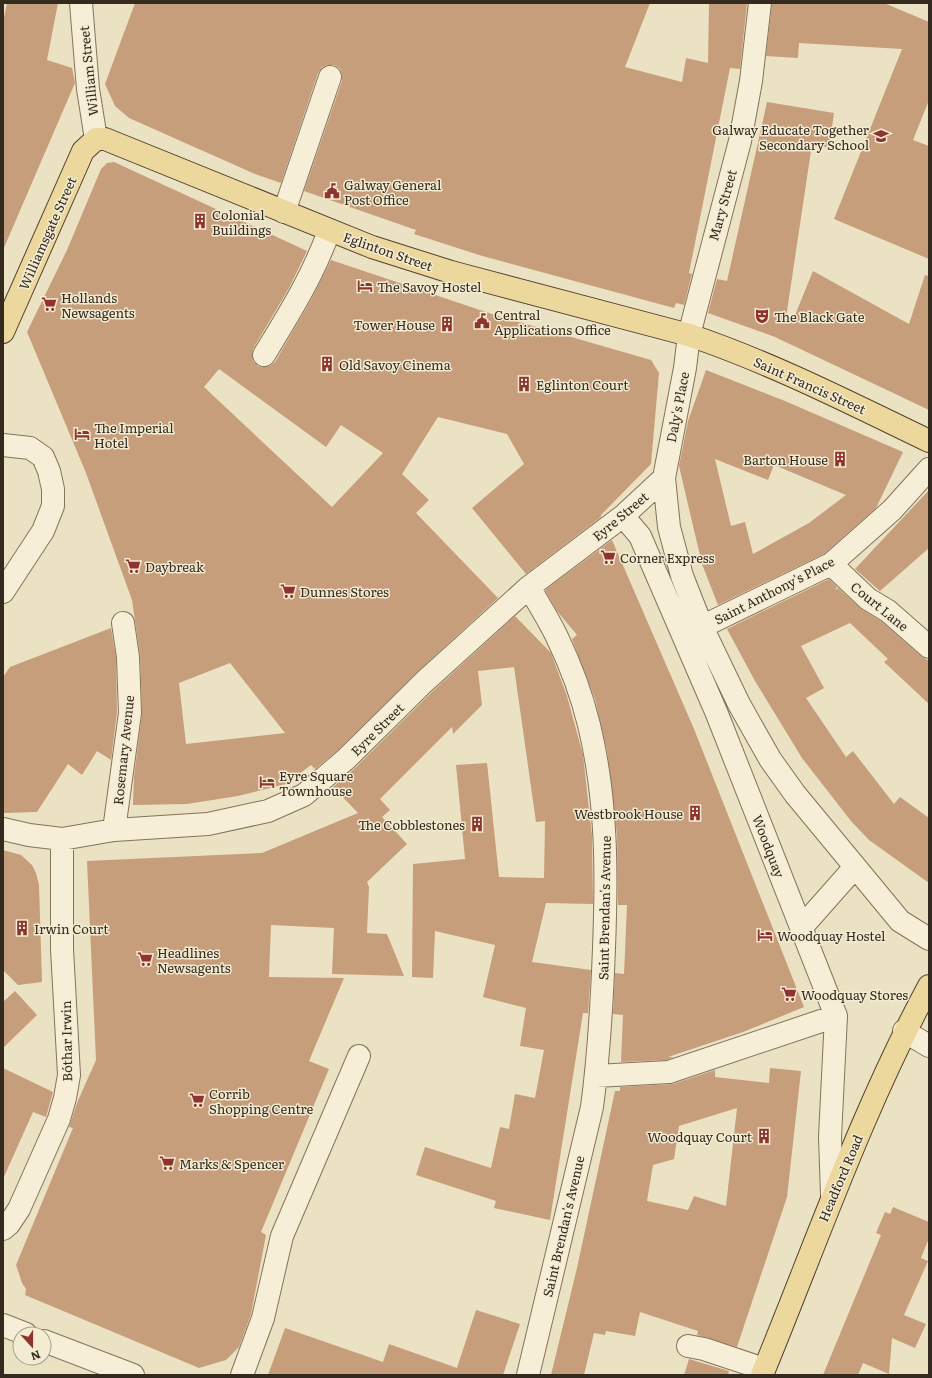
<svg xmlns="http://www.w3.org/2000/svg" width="932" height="1378" font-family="Literata,serif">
	<rect width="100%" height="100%" fill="#ebe1c3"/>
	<path fill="#c79e7b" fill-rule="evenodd" d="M7,3H58L47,60L72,68L75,83L3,250V22Z
		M135,3H650L625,67L682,82L686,58L708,63L709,3H747L740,69L730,68L689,273L692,274L684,305L676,303L674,308L479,255L414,234L416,230L304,191L342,81V75L340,69L334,65H327L322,67L318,73L281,183L255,174L129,118L115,106L105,84Z
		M772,3H884L929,22V100L913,140L929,146V259L834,219L902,49L799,43L798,58L766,56Z
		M767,102L834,113L829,148L812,144L786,318L793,320L813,271L909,324L925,275L929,276V410L775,337L708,313L717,279L727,281Z
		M114,162L307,251L289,288L253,349L252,354L253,361L258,366L263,367L270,366L275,362L311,300L331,260L495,315L651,360L659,373L651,464L601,515V517L526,574L472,508L524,464L507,434L438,417L402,474L429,500L416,513L498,598L416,673L338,750L315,769L311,765L286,784L238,796L187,804L133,805L134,777L142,713L140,655L132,600L86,473L27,332L67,250L101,169L107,163ZM219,369L326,447L341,425L383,453L332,507L204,387ZM230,663L285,733L186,744L179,683Z
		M706,370L785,401L903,452L876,508L824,554L718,605L702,564L679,466L688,421ZM715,459L768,480L774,465L846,495L809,523L753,554L745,522L731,526Z
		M929,490V548L880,591L855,569Z
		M612,540L694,729L804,1007L743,1032L668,1057H673L667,1060L621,1062L623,1015L613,1014L615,973L624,974L627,905H618L617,835L607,751L595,699L572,639L577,635L557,611L545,590Z
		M829,579L837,587L835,590L838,588L860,608L881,621L921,656L929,661V704L884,662L888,659L850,623L801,646L824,688L806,698L846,757L853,751L894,804L900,797L929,818V883L869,840L851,821L802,758L755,681L727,629Z
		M515,616L551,653L567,696L583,755L592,836L593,904L546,903L532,962L591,970L588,1013H583L550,1220L494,1208L496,1201L416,1175L425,1147L491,1168L500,1127L509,1129L515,1094L535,1098L544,1050L520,1046L526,1008L483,997L495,945L435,931L433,978L412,977L413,864L465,859L456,765L487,763L499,877L544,878L545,821L536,822L514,667L478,671L482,705L453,734L452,727L380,799L390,810L382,817L407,844L367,882L369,887L367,933L387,934L404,976L332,974L334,928L271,925L269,977L344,978L309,1061L329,1069L261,1232L266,1235L251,1314L239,1347L226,1360L199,1368L25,1295L26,1289L22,1283L16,1265L73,1128L69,1127L77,1103L96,1060L87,861L262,853L358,813L333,787L355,768L433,691Z
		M111,628L116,658L117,712L111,760L97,751L82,775L68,764L37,812L3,813V677L10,667Z
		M3,850L21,855L32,865L36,873L39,885L42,982L18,985L3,970Z
		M15,991L37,1015L3,1048V1002Z
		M3,1068L53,1092L46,1117L33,1112L3,1179Z
		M770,1068L801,1071L787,1197L737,1347L697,1335L698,1331L640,1312L635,1336L606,1331L605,1335L594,1333L584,1375H551L577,1268L615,1091H620V1087L673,1084L715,1070V1077L769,1083ZM737,1108L726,1206L694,1196L688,1210L647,1201L653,1165L674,1159L679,1126Z
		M893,1207L929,1222V1238L921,1258L928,1261L904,1315L926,1324L915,1348L892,1338L889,1374L863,1363L858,1375H823L881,1235L876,1233L885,1212L890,1214Z
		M476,1310L520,1324L503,1375H268L285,1328L383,1362L389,1344L457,1368Z
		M689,1359L729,1371L728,1375H684Z"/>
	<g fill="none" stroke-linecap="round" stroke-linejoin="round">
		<g stroke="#84735b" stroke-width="24">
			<path id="minor" d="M81,3L88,89L96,139
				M760,3L751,81L740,141L689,335L685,368L664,478L669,527L682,576L702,627L739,704L770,759L795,794L900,921L929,939
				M284,212L330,77
				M264,355C289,314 313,276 329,231
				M3,445L30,448L43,457L49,471L53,489V506L43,531L3,592
				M623,516L640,536L717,714L836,1016L830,1137L832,1195
				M831,564L868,599L888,611L929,647
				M689,633L831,564L892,510L929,469
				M3,829L29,835L62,839L114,830L208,824L268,811L304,795L346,759L424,682L529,587L623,516L664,478
				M114,830L130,713L128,657L123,623
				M801,928L855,867
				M904,1031L929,1046
				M596,1076L669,1072L836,1016
				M3,1229L9,1224L19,1209L59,1119L65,1098L69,1075L62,949V839
				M3,1325L26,1334
				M44,1341L133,1375
				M688,1346L704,1349L764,1369
				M242,1375L263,1318L282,1236L359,1056
				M528,1375L592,1107C599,1055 602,1001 604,948C607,872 607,799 589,725C582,696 570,664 557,637C549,620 538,603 529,587"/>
		</g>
		<g stroke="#52412f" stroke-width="24">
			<path id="major" d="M3,332L83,151L96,139H105L372,247L451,272L689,335C772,363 850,403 929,441
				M762,1375C816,1244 862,1110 929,986"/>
		</g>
		<use href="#minor" stroke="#f6eed6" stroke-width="22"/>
		<use href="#major" stroke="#ecd79d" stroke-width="22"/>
	</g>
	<defs>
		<g id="school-bare" transform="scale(1.2)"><path d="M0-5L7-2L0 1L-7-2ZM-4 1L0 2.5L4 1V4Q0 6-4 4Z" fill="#8f332f" stroke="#f3ebd2" stroke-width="2.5" paint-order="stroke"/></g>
		<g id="civic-bare" transform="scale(1.2)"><path d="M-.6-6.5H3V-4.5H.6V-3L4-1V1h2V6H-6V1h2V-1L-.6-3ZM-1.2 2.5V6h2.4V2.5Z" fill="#8f332f" stroke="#f3ebd2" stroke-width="2.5" paint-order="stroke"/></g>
		<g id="building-bare" transform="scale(1.2)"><path d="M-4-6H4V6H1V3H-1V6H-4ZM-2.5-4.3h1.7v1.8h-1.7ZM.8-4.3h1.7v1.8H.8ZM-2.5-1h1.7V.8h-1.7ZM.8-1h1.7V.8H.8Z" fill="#8f332f" stroke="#f3ebd2" stroke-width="2.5" paint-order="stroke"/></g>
		<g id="hotel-bare" transform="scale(1.2)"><path d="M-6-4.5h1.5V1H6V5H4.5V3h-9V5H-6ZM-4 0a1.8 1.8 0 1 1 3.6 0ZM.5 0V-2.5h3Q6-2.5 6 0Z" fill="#8f332f" stroke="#f3ebd2" stroke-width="2.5" paint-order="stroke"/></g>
		<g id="supermarket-bare" transform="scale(1.2)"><path d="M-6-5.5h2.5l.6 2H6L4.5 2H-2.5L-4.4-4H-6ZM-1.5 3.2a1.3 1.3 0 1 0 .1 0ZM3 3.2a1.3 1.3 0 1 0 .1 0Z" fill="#8f332f" stroke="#f3ebd2" stroke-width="2.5" paint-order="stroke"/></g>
		<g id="theatre-bare" transform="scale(1.2)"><path d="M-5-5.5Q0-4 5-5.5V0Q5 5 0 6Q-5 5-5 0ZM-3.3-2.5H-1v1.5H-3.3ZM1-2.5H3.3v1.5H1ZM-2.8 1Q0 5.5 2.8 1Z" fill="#8f332f" stroke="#f3ebd2" stroke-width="2.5" paint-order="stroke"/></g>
	</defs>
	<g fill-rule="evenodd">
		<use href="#school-bare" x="881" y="136"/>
		<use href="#civic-bare" x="332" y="191"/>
		<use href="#building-bare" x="200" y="221"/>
		<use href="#hotel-bare" x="365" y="286"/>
		<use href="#supermarket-bare" x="49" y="304"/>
		<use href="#theatre-bare" x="762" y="316"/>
		<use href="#civic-bare" x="482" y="321"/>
		<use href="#building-bare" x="447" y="324"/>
		<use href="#building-bare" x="327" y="364"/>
		<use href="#building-bare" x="524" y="384"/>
		<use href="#hotel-bare" x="82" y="434"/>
		<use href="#building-bare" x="840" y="459"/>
		<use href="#supermarket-bare" x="608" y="557"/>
		<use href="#supermarket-bare" x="133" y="566"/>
		<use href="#supermarket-bare" x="288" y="591"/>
		<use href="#hotel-bare" x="267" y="782"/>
		<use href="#building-bare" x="695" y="813"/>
		<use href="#building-bare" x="477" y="824"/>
		<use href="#building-bare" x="22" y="928"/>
		<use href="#hotel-bare" x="765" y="935"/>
		<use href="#supermarket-bare" x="145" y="959"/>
		<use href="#supermarket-bare" x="789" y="994"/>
		<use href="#supermarket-bare" x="197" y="1100"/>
		<use href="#building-bare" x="764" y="1136"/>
		<use href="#supermarket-bare" x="167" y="1163"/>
	</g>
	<g text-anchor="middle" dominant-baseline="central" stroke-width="3" stroke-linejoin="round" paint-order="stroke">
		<g font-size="13" fill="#352a1e" stroke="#f3ebd2">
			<text transform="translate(88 71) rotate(-96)">William Street</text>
			<text transform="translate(722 205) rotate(-75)">Mary Street</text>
			<text transform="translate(47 233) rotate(-66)">Williamsgate Street</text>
			<text transform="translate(388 251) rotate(19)">Eglinton Street</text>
			<text transform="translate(810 385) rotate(24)">Saint Francis Street</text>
			<text transform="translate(677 407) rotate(-79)">Daly's Place</text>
			<text transform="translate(620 516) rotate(-40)">Eyre Street</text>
			<text transform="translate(774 590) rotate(-27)">Saint Anthony's Place</text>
			<text transform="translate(880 606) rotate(39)">Court Lane</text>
			<text transform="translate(377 729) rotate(-45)">Eyre Street</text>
			<text transform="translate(123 750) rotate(-84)">Rosemary Avenue</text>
			<text transform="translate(769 846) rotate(69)">Woodquay</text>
			<text transform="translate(604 908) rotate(-89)">Saint Brendan's Avenue</text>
			<text transform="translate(66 1041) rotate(-91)">Bóthar Irwin</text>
			<text transform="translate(840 1178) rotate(-67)">Headford Road</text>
			<text transform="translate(563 1226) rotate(-77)">Saint Brendan's Avenue</text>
		</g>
		<g font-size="13" fill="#352a1e" stroke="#f3ebd2" text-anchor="start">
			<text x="869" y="129" text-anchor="end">Galway Educate Together<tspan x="869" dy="15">Secondary School</tspan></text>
			<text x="344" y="184">Galway General<tspan x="344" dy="15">Post Office</tspan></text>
			<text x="212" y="214">Colonial<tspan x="212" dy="15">Buildings</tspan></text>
			<text x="377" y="286">The Savoy Hostel</text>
			<text x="61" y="297">Hollands<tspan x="61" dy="15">Newsagents</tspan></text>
			<text x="494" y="314">Central<tspan x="494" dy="15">Applications Office</tspan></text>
			<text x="774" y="316">The Black Gate</text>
			<text x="435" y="324" text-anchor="end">Tower House</text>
			<text x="339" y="364">Old Savoy Cinema</text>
			<text x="536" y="384">Eglinton Court</text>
			<text x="94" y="427">The Imperial<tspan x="94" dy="15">Hotel</tspan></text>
			<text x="828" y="459" text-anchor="end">Barton House</text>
			<text x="620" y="557">Corner Express</text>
			<text x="145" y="566">Daybreak</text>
			<text x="300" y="591">Dunnes Stores</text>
			<text x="279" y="775">Eyre Square<tspan x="279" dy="15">Townhouse</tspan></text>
			<text x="683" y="813" text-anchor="end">Westbrook House</text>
			<text x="465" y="824" text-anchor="end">The Cobblestones</text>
			<text x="34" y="928">Irwin Court</text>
			<text x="777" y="935">Woodquay Hostel</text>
			<text x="157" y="952">Headlines<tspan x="157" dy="15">Newsagents</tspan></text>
			<text x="801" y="994">Woodquay Stores</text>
			<text x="209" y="1093">Corrib<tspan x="209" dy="15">Shopping Centre</tspan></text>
			<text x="752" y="1136" text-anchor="end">Woodquay Court</text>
			<text x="179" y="1163">Marks &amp; Spencer</text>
		</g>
	</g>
	<rect width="932" height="1378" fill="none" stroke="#352a1e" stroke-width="8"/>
	<g transform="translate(32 1346) rotate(159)"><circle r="19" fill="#f3ebd2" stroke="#a79e8a"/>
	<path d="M0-3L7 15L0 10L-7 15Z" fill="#8f332f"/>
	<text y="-6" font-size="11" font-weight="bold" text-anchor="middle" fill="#352a1e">N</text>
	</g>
</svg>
